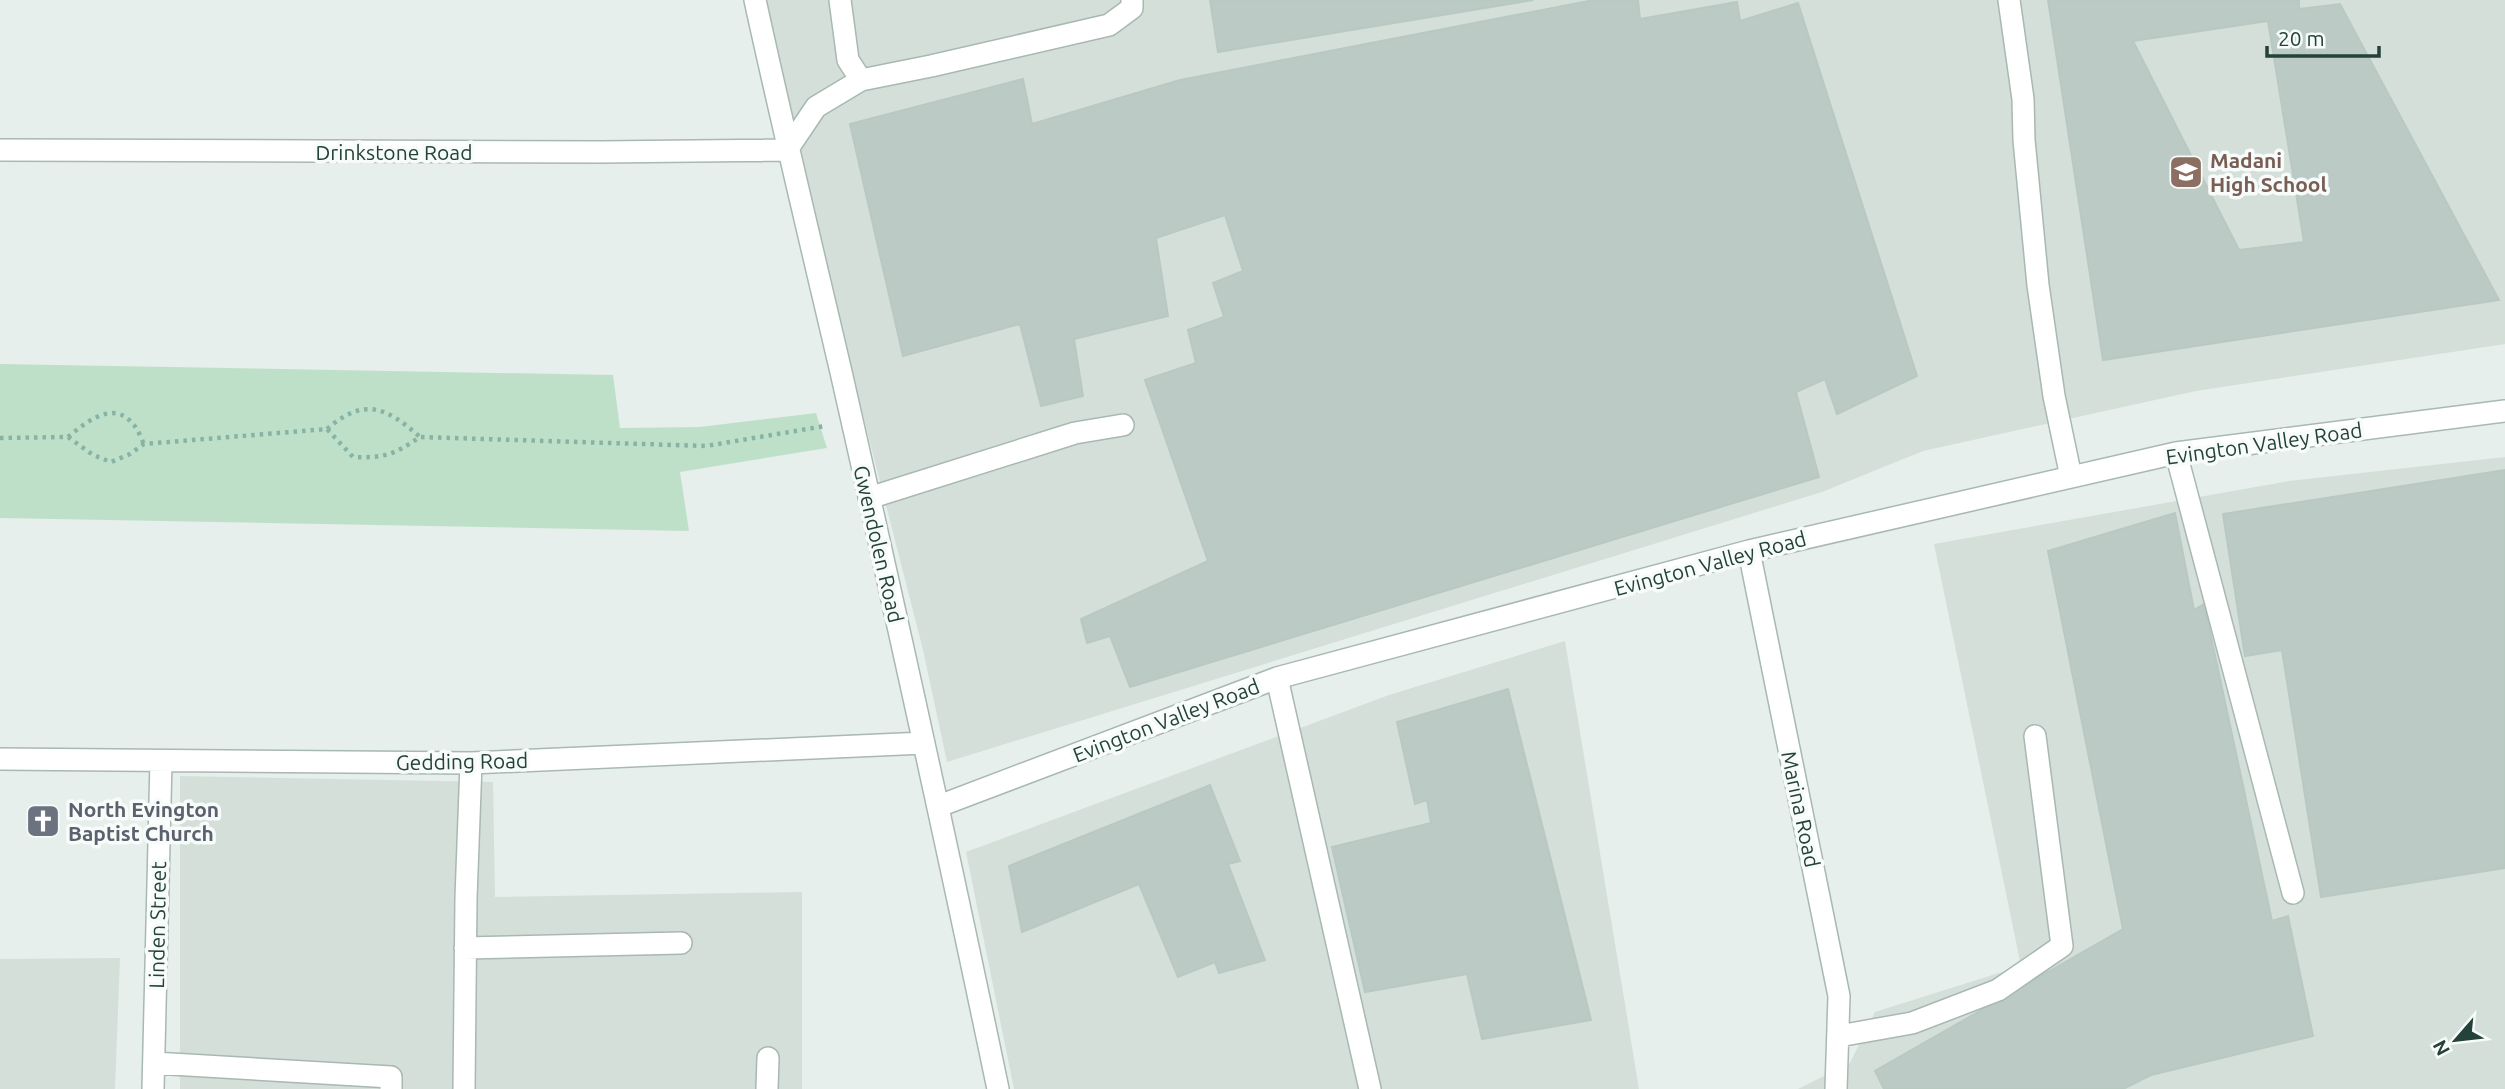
<svg xmlns="http://www.w3.org/2000/svg" width="2505" height="1089" font-family="Ubuntu,sans-serif">
	<rect width="100%" height="100%" fill="#e6efeb"/>
	<path fill="#d4dfda" d="M757,0H2505V344L2196,391L1923,451L1822,492L947,762L923,650Z
		M2505,457V1089H1798L1850,1063L1875,1012L2021,966L1934,544L2289,481Z
		M1565,641L1639,1089H1014L966,852L1389,695Z
		M180,776L493,782L495,897L802,892V1089H180Z
		M120,958L115,1089H0V959Z"/>
	<path fill="#bfe0c8" d="M0,364L613,375L620,428L700,427L816,413L827,448L680,472L689,531L0,518Z"/>
	<path fill="#bbcac4" stroke="#b8c9c2" stroke-width="2" fill-rule="evenodd" d="M1210,0H1533L1218,52Z
		M1594,0H1638L1640,19L1737,2L1740,21L1798,3L1917,376L1837,414L1825,379L1796,392L1819,477L1130,687L1110,636L1087,643L1081,619L1208,561L1145,380L1196,363L1188,330L1224,317L1213,283L1243,271L1225,215L1156,238L1168,316L1074,339L1083,396L1041,406L1020,324L903,356L850,124L1023,79L1032,124L1180,80Z
		M2048,0H2299V9L2340,4L2499,300L2103,360ZM2268,21L2304,242L2239,250L2133,41Z
		M2505,470V868L2321,897L2282,650L2245,656L2223,514Z
		M2175,513L2194,610L2204,604L2272,921L2288,916L2313,1036L2151,1075L2123,1089H1884L1875,1071L2123,929L2048,551Z
		M1508,689L1591,1020L1482,1039L1467,974L1365,992L1332,847L1431,823L1427,800L1415,804L1397,722Z
		M1210,785L1240,861L1228,864L1265,960L1219,973L1215,962L1178,977L1139,884L1022,932L1009,866Z"/>
	<g fill="none" stroke-linecap="round" stroke-linejoin="round">
		<g stroke="#a8b8b2" stroke-width="24">
			<path id="minor" d="M755,0C782,124 812,248 841,372C895,610 948,849 998,1089
				M840,0L848,60L861,80
				M2009,0L2023,99L2024,140L2038,285L2054,396L2071,477
				M0,150L601,152L787,150L816,107L861,80L931,66L1109,25L1132,8V0
				M2176,453L2293,893
				M869,498L1075,433L1123,425
				M1749,551L1839,996L1836,1089
				M1277,678L1370,1089
				M0,759L471,763L924,743
				M939,806L1277,678L1749,551L2176,453L2505,411
				M465,948L681,943
				M1839,1036L1912,1023L1998,990L2062,946L2035,736
				M154,1063L391,1077V1089
				M153,1089L161,761
				M464,1089L466,898L471,763
				M767,1089L768,1058"/>
		</g>
		<path stroke="#86b3a5" stroke-width="4.5" stroke-dasharray="3.5 5" stroke-linecap="butt" d="M327,429C365,396 387,408 420,437
			M68,437C85,423 113,399 133,424C138,429 141,438 144,444
			M0,438L68,437L93,455L111,462L130,454L144,444L327,429L353,457C385,458 393,455 420,437L706,446L825,426"/>
		<use href="#minor" stroke="#fff" stroke-width="21"/>
	</g>
	<defs>
		<g id="school-square" transform="scale(1.75)"><rect x="-9" y="-9" width="18" height="18" rx="4" fill="#8d6e63" stroke="#f7fbf9"/><path d="M0-5L7-2L0 1L-7-2ZM-4 1L0 2.5L4 1V4Q0 6-4 4Z" fill="#fff"/></g>
		<g id="church-square" transform="scale(1.75)"><rect x="-9" y="-9" width="18" height="18" rx="4" fill="#6b7280" stroke="#f7fbf9"/><path d="M-1.2-6h2.4v3.5h3.3v2.4h-3.3V6h-2.4V-.1h-3.3v-2.4h3.3Z" fill="#fff"/></g>
	</defs>
	<g fill-rule="evenodd">
		<use href="#school-square" x="2186" y="172"/>
		<use href="#church-square" x="43" y="821"/>
	</g>
	<g text-anchor="middle" dominant-baseline="central" stroke-width="7" stroke-linejoin="round" paint-order="stroke">
		<g font-size="21" fill="#24423a" stroke="#f7fbf9">
			<text x="394" y="152">Drinkstone Road</text>
			<text transform="translate(2264 443) rotate(-8)">Evington Valley Road</text>
			<text transform="translate(879 544) rotate(77)">Gwendolen Road</text>
			<text transform="translate(1710 563) rotate(-15)">Evington Valley Road</text>
			<text transform="translate(1166 720) rotate(-21)">Evington Valley Road</text>
			<text transform="translate(462 761) rotate(-1)">Gedding Road</text>
			<text transform="translate(1801 809) rotate(78)">Marina Road</text>
			<text transform="translate(157 925) rotate(-89)">Linden Street</text>
		</g>
		<g font-size="21" font-weight="bold" fill="#785e54" stroke="#f7fbf9" text-anchor="start">
			<text x="2210" y="160">Madani<tspan x="2210" dy="24">High School</tspan></text>
		</g>
		<g font-size="21" font-weight="bold" fill="#5b616d" stroke="#f7fbf9" text-anchor="start">
			<text x="68" y="809">North Evington<tspan x="68" dy="24">Baptist Church</tspan></text>
		</g>
	</g>
	<g transform="translate(2456 1040) rotate(242)" stroke="#f7fbf9" stroke-width="5" paint-order="stroke">
	<path d="M0-5L12 26L0 18L-12 26Z" fill="#24423a"/>
	<text y="-10" font-size="19" font-weight="bold" text-anchor="middle" fill="#24423a">N</text>
	</g>
	<path d="M2267 46v10h112v-10" fill="none" stroke="#24423a" stroke-width="3.5"/>
	<text x="2278" y="46" font-size="21" fill="#24423a" stroke="#f7fbf9" stroke-width="5" paint-order="stroke">20 m</text>
</svg>
